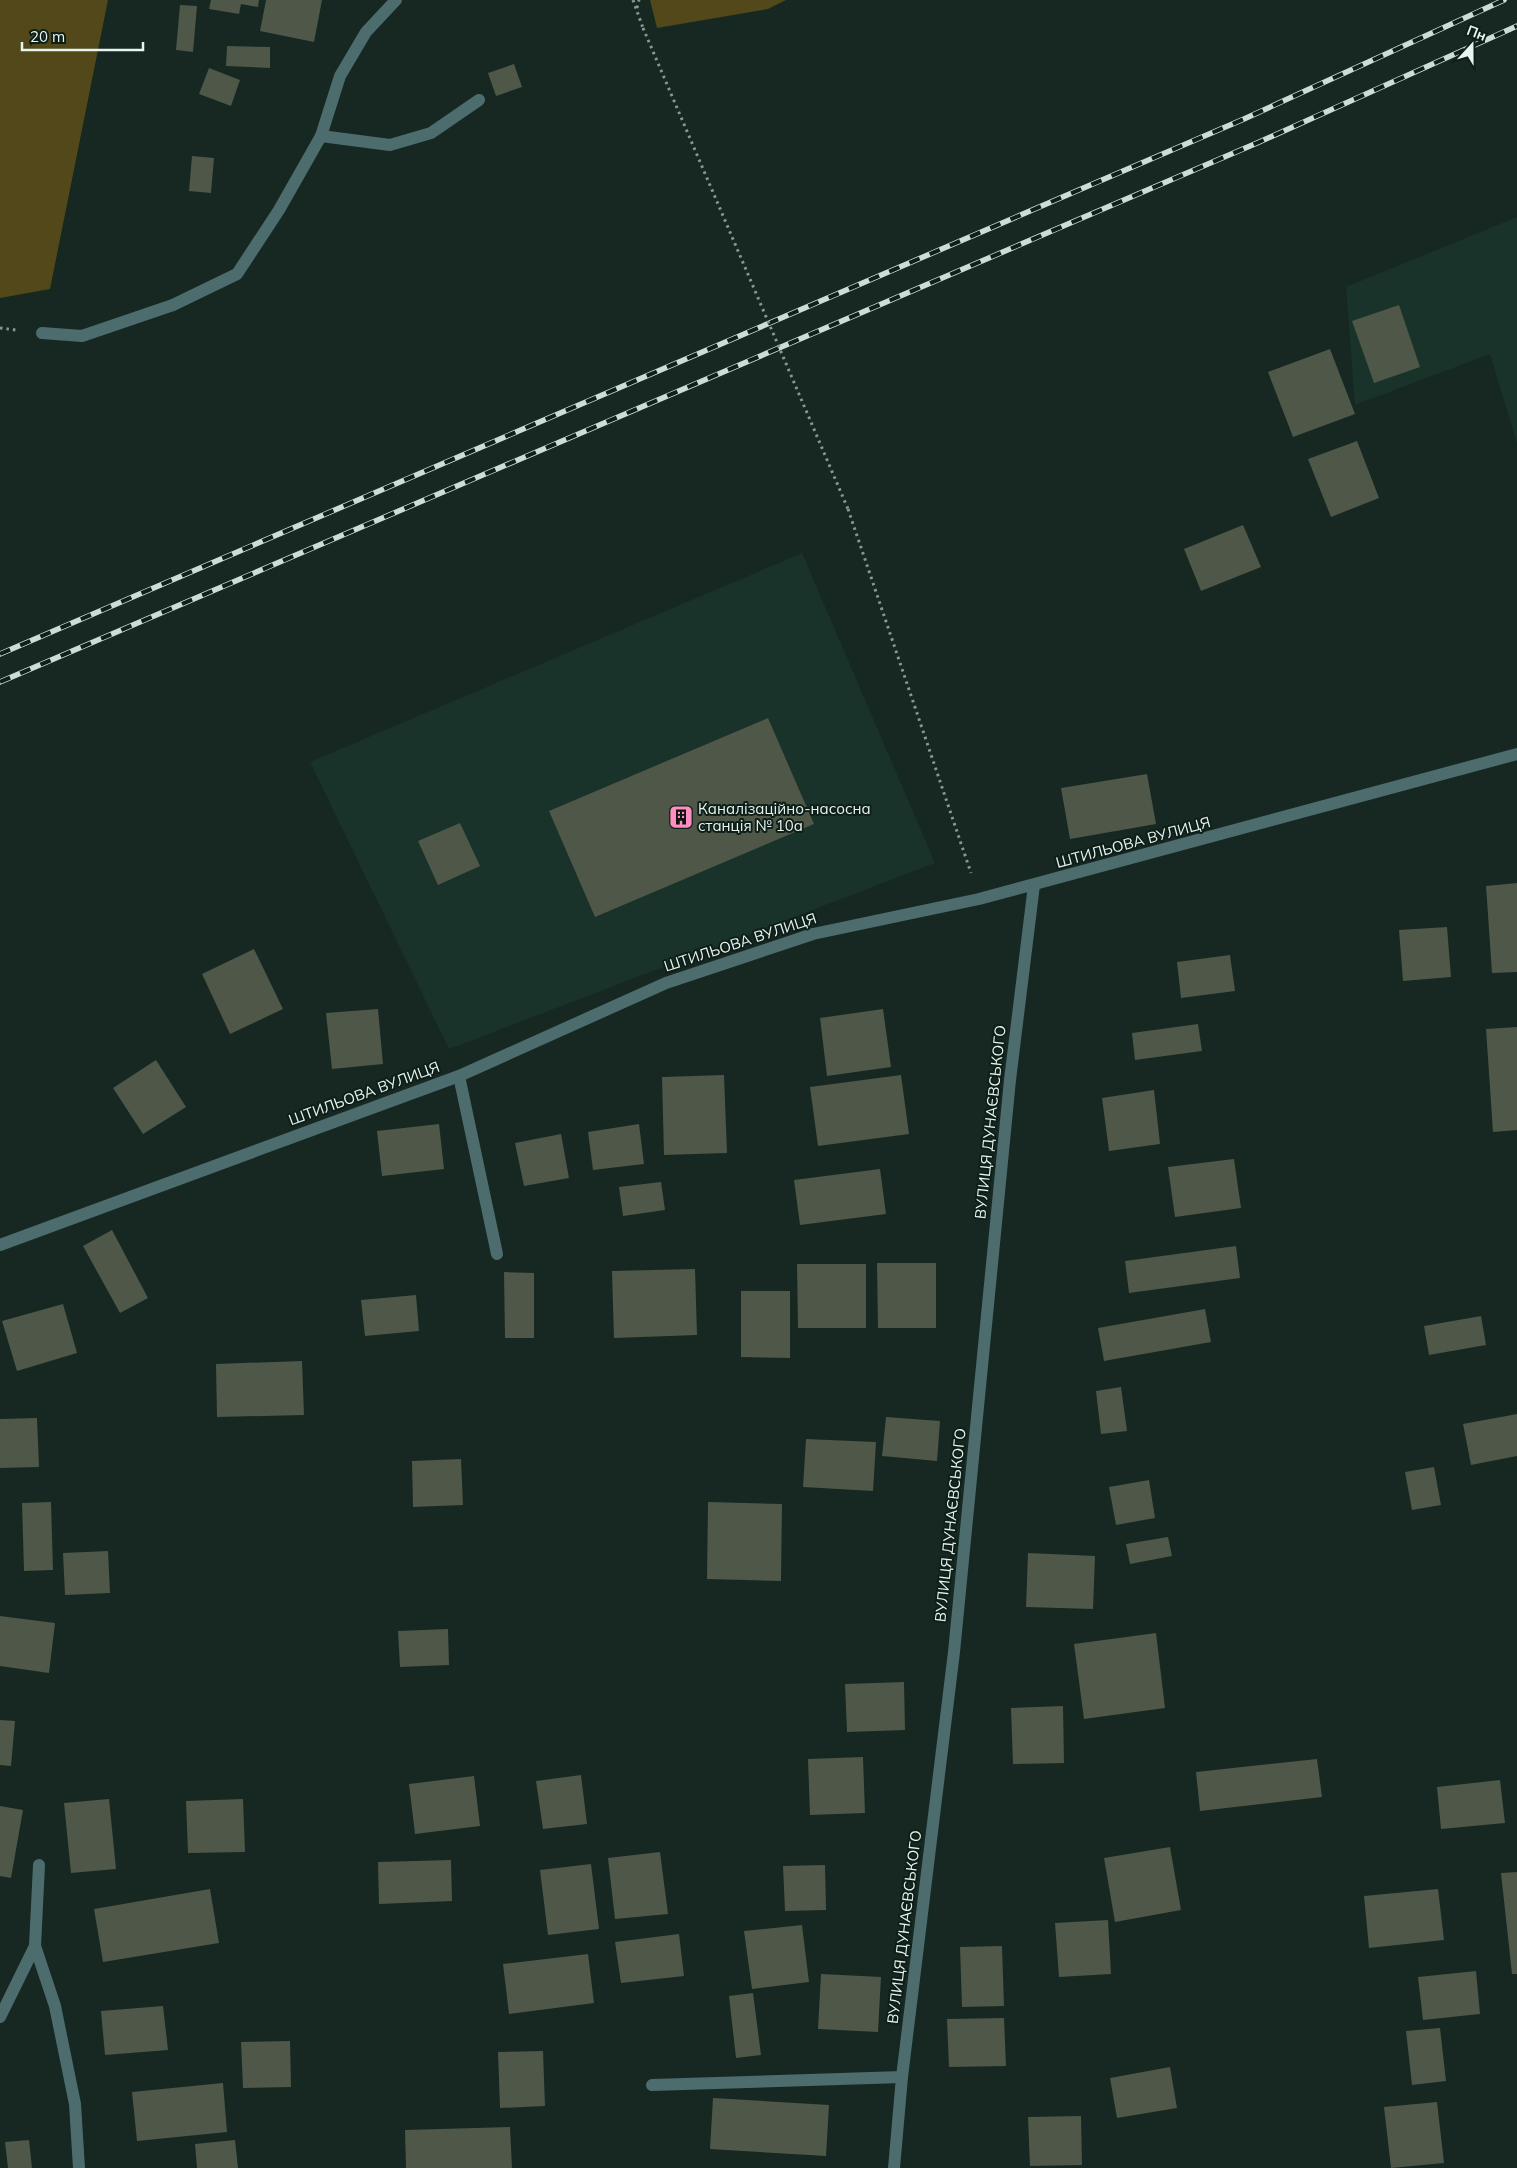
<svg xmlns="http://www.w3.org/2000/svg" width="1517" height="2168" font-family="Mulish,sans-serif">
	<rect width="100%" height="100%" fill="#162821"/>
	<path fill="#19332a" d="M1517,217V443L1490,354L1355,405L1346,287Z
		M802,553L935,863L449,1049L310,762Z"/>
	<path fill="#524819" d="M0,0H108L50,289L0,298Z
		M650,0H786L768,9L657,28Z"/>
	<path fill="#4e5748" d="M211,0H259L258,7L241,4L239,14L209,9Z
		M266,0H322L314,42L260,31Z
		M180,5L197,6L193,52L176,50Z
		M227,46L270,47V68L226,66Z
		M514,64L522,87L496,96L488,73Z
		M209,68L240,80L231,106L199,94Z
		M192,156L214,158L211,193L189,191Z
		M1399,305L1420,367L1374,383L1352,321Z
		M1330,349L1355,414L1293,437L1268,372Z
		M1357,441L1379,498L1331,517L1308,459Z
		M1243,525L1261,567L1201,591L1184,549Z
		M768,718L814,824L595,917L549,811Z
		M1147,774L1156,824L1070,839L1061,788Z
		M460,823L480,866L438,885L418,841Z
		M1517,883V972L1492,973L1486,886Z
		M1447,927L1451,977L1403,981L1399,930Z
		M254,949L283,1009L230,1034L202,974Z
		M1230,955L1235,991L1181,998L1177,962Z
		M378,1009L383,1064L332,1069L326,1013Z
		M883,1009L891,1067L827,1076L820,1018Z
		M1198,1024L1202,1051L1135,1060L1132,1033Z
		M1517,1027V1130L1493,1132L1486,1029Z
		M156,1060L186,1107L143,1134L113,1088Z
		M724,1075L727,1153L664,1155L662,1077Z
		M901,1075L909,1134L818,1146L810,1087Z
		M1154,1090L1160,1144L1109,1151L1102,1098Z
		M439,1124L444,1169L382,1176L377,1131Z
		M639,1124L644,1164L593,1170L588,1132Z
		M561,1134L569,1178L524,1186L515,1143Z
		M1234,1159L1241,1208L1175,1217L1168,1167Z
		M880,1169L886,1214L800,1225L794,1180Z
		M661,1182L665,1210L623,1216L619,1187Z
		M112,1230L148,1298L120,1313L83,1246Z
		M1236,1246L1240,1278L1129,1293L1125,1261Z
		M877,1263H936V1328H878Z
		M797,1264H866V1328H798Z
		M695,1269L697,1335L614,1338L612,1271Z
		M504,1272L534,1273V1338H505Z
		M741,1291H790V1358L741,1357Z
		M416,1295L419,1331L365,1336L361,1300Z
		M63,1304L77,1353L17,1371L2,1321Z
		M1205,1309L1211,1342L1104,1361L1098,1328Z
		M1481,1316L1486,1345L1429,1355L1424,1326Z
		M302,1361L304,1415L217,1417L216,1364Z
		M1121,1387L1127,1431L1101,1434L1096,1391Z
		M1517,1414V1456L1471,1465L1463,1424Z
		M886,1417L940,1421L937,1461L882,1456Z
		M37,1418L39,1467L0,1468V1419Z
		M806,1439L876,1442L873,1491L803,1487Z
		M461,1459L463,1505L413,1507L412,1461Z
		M1434,1467L1441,1505L1412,1510L1405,1472Z
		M1149,1480L1155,1518L1116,1525L1109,1487Z
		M51,1502L53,1570L24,1571L22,1503Z
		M708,1502L782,1504L781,1581L707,1579Z
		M1168,1537L1172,1556L1130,1564L1126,1544Z
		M108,1551L110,1593L65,1595L63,1553Z
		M1028,1553L1095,1556L1093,1609L1026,1607Z
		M0,1616L55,1623L49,1673L0,1666Z
		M448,1629L449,1665L400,1667L398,1631Z
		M1156,1633L1165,1708L1084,1719L1074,1644Z
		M904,1682L905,1730L847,1732L845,1684Z
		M1063,1706L1064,1763L1013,1764L1011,1708Z
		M0,1720L15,1721L11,1766L0,1765Z
		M863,1757L865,1813L810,1815L808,1759Z
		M1317,1759L1322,1797L1200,1811L1196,1772Z
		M581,1775L587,1824L543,1829L536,1781Z
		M474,1776L480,1826L415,1834L409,1784Z
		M1500,1780L1505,1823L1441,1829L1437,1787Z
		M109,1799L116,1869L71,1873L64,1803Z
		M243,1799L245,1852L188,1853L186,1801Z
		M0,1806L23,1810L11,1878L0,1876Z
		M1170,1847L1181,1910L1115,1922L1104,1858Z
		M660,1852L668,1914L615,1919L608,1858Z
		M451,1860L452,1901L379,1904L378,1862Z
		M591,1864L599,1929L548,1935L540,1870Z
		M825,1865L826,1910L785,1911L783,1866Z
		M1517,1872V1974H1512L1501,1873Z
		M210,1889L219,1943L103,1962L94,1909Z
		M1438,1889L1444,1940L1369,1948L1364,1896Z
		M1108,1920L1111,1974L1059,1977L1055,1923Z
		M802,1925L809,1982L752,1989L744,1931Z
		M679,1934L684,1976L621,1983L615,1942Z
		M1002,1946L1004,2006L962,2007L960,1947Z
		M588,1954L594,2003L509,2014L503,1964Z
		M1476,1971L1480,2014L1423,2020L1418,1977Z
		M821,1974L881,1977L878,2032L818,2029Z
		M753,1993L761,2055L736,2058L729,1996Z
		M163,2006L168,2050L105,2055L101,2011Z
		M1004,2018L1006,2066L949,2067L947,2019Z
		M1440,2028L1446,2081L1412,2085L1406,2031Z
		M290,2041L291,2087L243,2088L241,2042Z
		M543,2051L545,2106L500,2108L498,2052Z
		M1170,2067L1177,2108L1117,2118L1110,2078Z
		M223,2083L227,2132L137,2141L132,2092Z
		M713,2098L829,2105L826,2156L710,2149Z
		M1437,2102L1444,2163L1391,2168L1384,2107Z
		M1081,2116L1082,2165L1030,2166L1028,2117Z
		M510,2127L512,2168H406L405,2130Z
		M29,2140L32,2168H8L5,2142Z
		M235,2140L238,2168H197L195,2144Z"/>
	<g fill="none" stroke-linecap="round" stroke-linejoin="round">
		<path stroke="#889791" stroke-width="3" stroke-dasharray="2.5 4" stroke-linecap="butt" d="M633,0L643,28
			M637,8L639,0
			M0,328L16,330
			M848,509L971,873"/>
		<path stroke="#4d6c6e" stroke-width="12" d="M321,136L390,145L431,133L479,100
			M459,1076L497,1254
			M39,1865L35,1946L55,2006L75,2104L79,2168
			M0,2017L35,1946
			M652,2085L902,2077"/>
		<path stroke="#4d6c6e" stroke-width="12" d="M42,333L82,336L173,305L237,274L279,210L321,136L340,76L366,32L396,0
			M0,1245L459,1076L666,983L813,934L979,899L1517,754
			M894,2168L902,2077L954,1652L1010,1080L1034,885"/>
		<g stroke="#cedbd6" stroke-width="5.5">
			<path id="rail" d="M0,654L1244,119L1504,0
				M0,682L1257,143L1517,26"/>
		</g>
		<use href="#rail" stroke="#0d1f18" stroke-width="4" stroke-dasharray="11" stroke-linecap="butt"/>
		<path stroke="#889791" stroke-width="3" stroke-dasharray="2.5 4" stroke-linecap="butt" d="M643,28L848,509"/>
	</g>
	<defs>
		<g id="building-square" transform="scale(1.25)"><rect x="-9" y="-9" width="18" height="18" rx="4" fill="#fd8ebf" stroke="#0d1f18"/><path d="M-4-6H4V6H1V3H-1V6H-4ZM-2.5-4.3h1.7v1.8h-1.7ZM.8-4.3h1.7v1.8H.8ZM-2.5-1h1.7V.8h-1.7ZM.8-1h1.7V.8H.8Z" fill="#111"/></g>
	</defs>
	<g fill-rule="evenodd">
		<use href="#building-square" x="681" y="817"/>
	</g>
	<g text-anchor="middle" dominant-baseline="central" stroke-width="4" stroke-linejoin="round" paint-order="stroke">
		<g font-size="15" fill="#e8f4ef" stroke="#0d1f18" text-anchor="start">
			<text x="698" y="808">Каналізаційно-насосна<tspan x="698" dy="17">станція № 10а</tspan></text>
		</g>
		<g font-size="15" fill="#e8f4ef" stroke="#0d1f18">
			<text transform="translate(1133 842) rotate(-15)">ШТИЛЬОВА ВУЛИЦЯ</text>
			<text transform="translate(740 942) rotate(-18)">ШТИЛЬОВА ВУЛИЦЯ</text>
			<text transform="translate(364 1093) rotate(-20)">ШТИЛЬОВА ВУЛИЦЯ</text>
			<text transform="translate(990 1122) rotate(-84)">ВУЛИЦЯ ДУНАЄВСЬКОГО</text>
			<text transform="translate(950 1525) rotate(-84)">ВУЛИЦЯ ДУНАЄВСЬКОГО</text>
			<text transform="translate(904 1927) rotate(-83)">ВУЛИЦЯ ДУНАЄВСЬКОГО</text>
		</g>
	</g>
	<g transform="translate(1472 45) rotate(21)" stroke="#0d1f18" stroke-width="4" paint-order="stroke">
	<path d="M0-4L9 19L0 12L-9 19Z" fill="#e8f4ef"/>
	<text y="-8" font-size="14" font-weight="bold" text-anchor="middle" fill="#e8f4ef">Пн</text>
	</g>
	<path d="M22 42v8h121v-8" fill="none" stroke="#e8f4ef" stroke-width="2.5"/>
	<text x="30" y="42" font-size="15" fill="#e8f4ef" stroke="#0d1f18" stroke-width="4" paint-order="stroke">20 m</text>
</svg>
